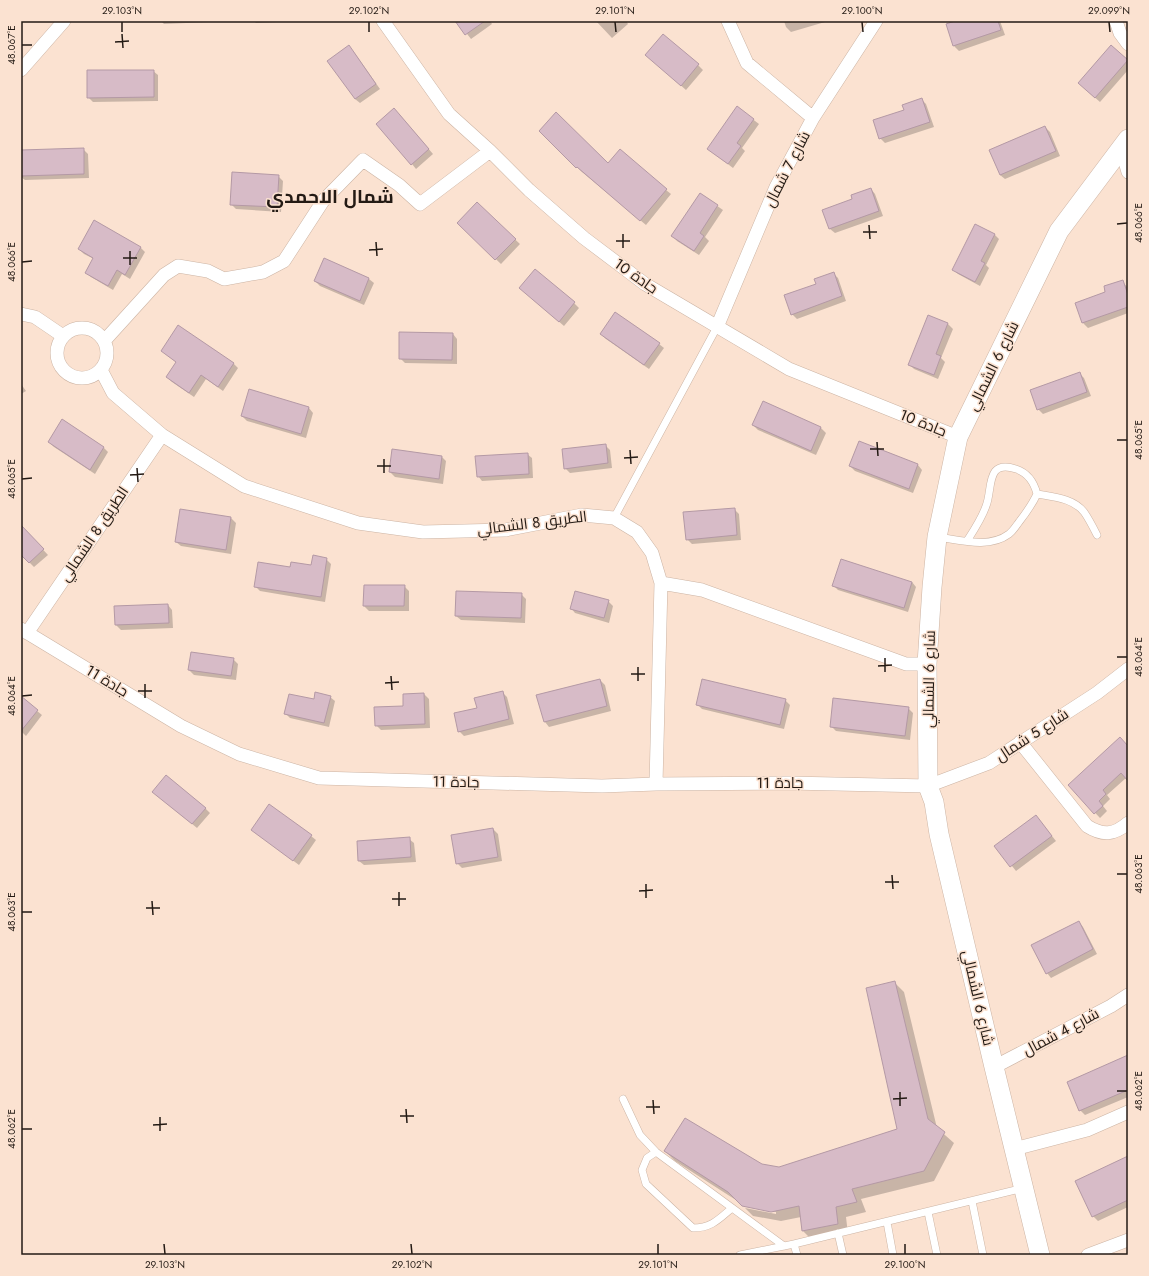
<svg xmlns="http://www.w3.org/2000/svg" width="1149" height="1276" font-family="Jost,Cairo,sans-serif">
	<rect width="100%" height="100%" fill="#fbe2d1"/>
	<path fill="#0003" d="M161,21H231L164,24Z
		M254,21H299L256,23Z
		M457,21H490L492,24L471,39Z
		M596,21H626L628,24L612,38Z
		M784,21H825V22L791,32L786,27Z
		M958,21H1000L1005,35L959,51L954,46L947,25Z
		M1111,46L1128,61V70L1100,102L1084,88Z
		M353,51L380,89L360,103L355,99Z
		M651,59L698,65L703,70L686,90Z
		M153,71L158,75V101L93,102L88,97Z
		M922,100L926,104L934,127L885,143L880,138L905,110Z
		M738,108L759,124L742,148L745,151L733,168L708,149Z
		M399,114L433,154L416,169L412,164Z
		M1045,127L1050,132L1060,156L1005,179L1000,175Z
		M540,131L608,164L666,190L671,194L646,225L582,172Z
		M83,149L88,154L89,178L25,180L21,177V151Z
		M278,176L283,181L281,212L236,209L231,204Z
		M871,189L875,194L883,216L835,233L830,229L854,200Z
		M700,194L723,210L705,237L709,241L699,255L677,241L673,236Z
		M477,204L520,244L501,264L458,223Z
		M994,234L999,239L986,265L989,268L980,286L958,274L953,269Z
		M140,247L145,252L130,279L122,274L113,290L91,277L86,272L94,259L84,254L79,249Z
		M324,259L369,279L374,283L364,305L320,286L315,281Z
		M833,273L838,278L846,301L797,319L792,314L817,284Z
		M1122,281L1128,288V313L1088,328L1083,323L1076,304L1107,292Z
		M520,288L574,303L579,308L564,326Z
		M929,316L948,324L953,329L941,358L945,362L938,379L914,369L910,365Z
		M453,334L457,339V364L405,363L400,358Z
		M601,334L659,344L664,348L649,369L606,339Z
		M162,351L233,363L238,368L223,391L206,379L194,397L172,382L167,377L177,363Z
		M1079,373L1084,378L1091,396L1043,414L1038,409Z
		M21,384L26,391L21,394Z
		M763,403L821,428L826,433L816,455L758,430L753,425Z
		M309,408L313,413L306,438L247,421L242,416Z
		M63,421L104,448L108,452L95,474L54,447L49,442Z
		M605,445L610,450L612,468L570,473L565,468Z
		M527,454L532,458L533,478L482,481L478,476Z
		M441,456L446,461L443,484L395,477L390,472Z
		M918,465L922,470L913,493L855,471L850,466Z
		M734,509L739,514L741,540L692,544L687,539Z
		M231,518L236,523L231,554L181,546L176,542Z
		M21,526L48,555L34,567L21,554Z
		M326,559L331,564L325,602L260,591L255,586L291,568L312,566Z
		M912,582L916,587L908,612L838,590L833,585Z
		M404,586L409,591V611H369L364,606Z
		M521,594L526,599L525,623L461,620L456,616Z
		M608,601L613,606L609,623L575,613L571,608Z
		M168,605L172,610L173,628L121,630L116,625Z
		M233,659L238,664L236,680L194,675L189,670Z
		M600,680L605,685L611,711L549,727L545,722L538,696Z
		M502,692L507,697L514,724L464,736L459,731L478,709Z
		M424,694L429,699L430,728L381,730L376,725Z
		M330,697L335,701L329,727L290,718L285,713L315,700Z
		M21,698L42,715L26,736L21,731Z
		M785,700L790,705L784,729L702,709L697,704Z
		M908,708L913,713L910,740L836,731L831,726Z
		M1128,747V780L1126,778L1107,795L1110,799L1103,806L1107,811L1100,818L1069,785Z
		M158,796L205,808L210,813L197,828Z
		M1040,821L1056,841L1016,871L996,846Z
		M493,829L498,834L502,861L462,868L457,863Z
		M252,830L311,836L316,840L299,865Z
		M409,839L414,843L416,862L364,865L359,861Z
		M1079,922L1083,927L1097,954L1051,978L1047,973Z
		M894,982L904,992L937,1128L954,1143L934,1181L861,1199L866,1212L846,1217L848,1234L813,1241L803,1231L801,1217L781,1221L753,1216L745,1208L776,1214V1212L743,1205L739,1202L675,1161L665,1151L779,1168L898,1130Z
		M1128,1057V1097L1085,1115L1080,1110Z
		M1128,1157V1207L1098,1221L1093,1216Z"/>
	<path fill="#d7bbc7" stroke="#b499a5" d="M455,21H485L465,35Z
		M955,21H998L1001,30L953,46L946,24Z
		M663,34L699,64L681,86L645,55Z
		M349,45L376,84L355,99L327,61Z
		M1111,45L1128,60L1095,98L1078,83Z
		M87,70H154V97L87,98Z
		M922,98L930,122L879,139L873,120L904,110L902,105Z
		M737,106L754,119L737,143L741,146L728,164L707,149Z
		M394,108L429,149L411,165L376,124Z
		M556,112L608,163L620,149L667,189L640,221L577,167L576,168L539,131Z
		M1045,126L1056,151L1000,175L989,150Z
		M84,148V174L21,176V150Z
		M232,172L279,175L277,207L230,205Z
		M871,188L879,211L829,229L822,210L852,199L851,195Z
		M700,193L718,205L700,233L704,236L694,251L671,236Z
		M477,202L516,239L495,260L457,223Z
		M94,220L141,247L125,275L117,270L108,286L85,273L93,258L78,249Z
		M975,224L995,234L981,261L985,263L975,282L952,270Z
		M324,258L369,278L360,301L314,281Z
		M535,269L575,302L559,322L519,288Z
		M834,272L842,296L791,315L784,295L816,284L814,279Z
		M1123,280L1128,295V307L1082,323L1075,303L1105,292L1104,286Z
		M615,312L660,343L644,365L600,334Z
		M928,315L948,323L936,354L941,356L934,375L908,365Z
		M178,325L234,363L218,387L201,375L189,393L166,377L176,362L161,351Z
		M399,332L453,333L452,360L399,359Z
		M1080,372L1087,392L1037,410L1030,390Z
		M249,389L309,407L301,434L241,416Z
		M763,401L821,427L811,451L752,425Z
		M62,419L104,447L90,470L48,442Z
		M859,441L918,464L909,489L849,466Z
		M606,444L608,463L564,469L562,449Z
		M392,449L442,456L439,479L389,472Z
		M528,453L529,474L477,477L475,456Z
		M735,508L737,535L686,540L683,512Z
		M180,509L231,517L226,550L175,542Z
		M21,525L44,549L29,563L21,555Z
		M313,555L327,558L321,597L254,587L258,562L290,567L291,562L311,565Z
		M841,559L912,582L904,608L832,586Z
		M364,585H405L404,606H363Z
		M456,591L522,593L521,618L455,616Z
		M575,591L609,600L604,618L570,609Z
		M168,604L169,623L115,625L114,606Z
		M191,652L234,658L231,676L188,670Z
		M600,679L607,706L544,722L536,695Z
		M702,679L786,699L780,725L696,705Z
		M503,691L509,719L458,732L454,713L477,708L474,698Z
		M315,692L331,696L324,723L284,714L289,694L314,699Z
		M424,693L425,724L375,726L374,707L403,706V694Z
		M21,696L38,710L21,731Z
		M833,698L909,707L905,736L830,727Z
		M1120,737L1128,746V781L1121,773L1103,790L1106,794L1099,801L1103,806L1094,814L1068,785Z
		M166,775L206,808L192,824L152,792Z
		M269,804L312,835L293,861L251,830Z
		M1036,815L1052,836L1010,867L994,846Z
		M493,828L498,857L456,864L451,835Z
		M410,837L411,857L358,861L357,841Z
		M1079,921L1093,949L1046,974L1031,945Z
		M895,981L928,1119L945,1132L924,1171L852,1189L857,1202L836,1207L838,1224L802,1231L799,1206L771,1212L742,1206L728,1192L664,1151L685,1118L762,1164L779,1167L897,1129L866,988Z
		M1128,1055V1090L1079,1111L1067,1082Z
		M1128,1156V1200L1092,1217L1075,1181Z"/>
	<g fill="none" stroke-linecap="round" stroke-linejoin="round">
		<g stroke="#ccb4a4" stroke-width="8">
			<path id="lane" d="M1037,494C1053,497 1073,498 1084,512C1089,519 1093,527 1097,535
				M614,518L717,327
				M937,537C960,540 989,549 1009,534C1013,531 1016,526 1019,522C1026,513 1032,505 1037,494C1034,482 1028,473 1016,469C985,459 993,489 986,506C982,518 974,530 967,541
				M623,1099L640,1135L656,1152L784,1246
				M656,1152L647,1158L642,1170L646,1184L693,1228C711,1228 718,1220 732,1208
				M972,1201L983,1255
				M928,1212L937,1255
				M887,1222L893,1255
				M838,1233L843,1255
				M794,1244L797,1255
				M740,1255L794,1244L1024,1188"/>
		</g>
		<g stroke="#ccb4a4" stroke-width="14">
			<path id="street" d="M383,21L449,114L490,151L529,190L584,238L645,284L789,369L958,437
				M728,21L747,63L813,118
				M1116,21L1120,33L1128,44
				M21,70L64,21
				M1121,148L1128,172
				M21,314L35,317L63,336
				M717,327L776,187L813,118L876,21
				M57 353a25 25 0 1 1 50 0a25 25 0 1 1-50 0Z
				M105,340L164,275L178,266L208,271L224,279L263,272L284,261L323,201L363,160L399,185L420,204L490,151
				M101,370L113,393L162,435L244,486L358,523L423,532L505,530L582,515L614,518L637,532L652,553L661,583L656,784
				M661,583L702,590L906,664H927
				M21,629L181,726L239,754L319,778L602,786L656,784L789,783L928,786L989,763L1097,693L1128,669
				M27,633L162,435
				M1020,742L1087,826C1103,836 1114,835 1128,823
				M994,1067L1111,1006L1128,995
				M1014,1149L1087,1130L1128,1112
				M1088,1255L1128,1240"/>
		</g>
		<g stroke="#ccb4a4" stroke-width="20">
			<path id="secondary" d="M1040,1255L994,1067L939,834L934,802L928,786L927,664L932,587L937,537L958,437L1059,231L1128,139"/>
		</g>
		<use href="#lane" stroke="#fff" stroke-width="7"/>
		<use href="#street" stroke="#fff" stroke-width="13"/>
		<use href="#secondary" stroke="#fff" stroke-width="19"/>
	</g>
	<path fill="none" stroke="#231a14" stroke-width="1.5" d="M122,22V32M369,22V32M615,22L616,32M862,22L863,32M1109,22L1110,32M122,34L123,48M115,42L129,41M22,45H32M1117,224L1127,223M869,225L870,239M863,232H877M623,234V248M616,241H630M376,242L377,256M369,250L383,249M130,251V265M123,258H137M22,262L32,261M1117,440H1127M877,442L878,456M870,449H884M630,450L631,464M624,458L638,457M384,459V473M377,466H391M137,468L138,482M130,475L144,474M22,479L32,478M1117,657H1127M885,658V672M878,666L892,665M638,667V681M631,674H645M391,676L392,690M385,683L399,682M145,684V698M138,691H152M22,696L32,695M1117,874H1127M892,875L893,889M885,882H899M646,884V898M639,891L653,890M399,892V906M392,899H406M152,901L153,915M146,908H160M22,912H32M1117,1091H1127M900,1092V1106M893,1099L907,1098M653,1100L654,1114M646,1107H660M406,1109L407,1123M400,1116H414M160,1117V1131M153,1125L167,1124M22,1129H32M164,1244L165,1254M411,1244L412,1254M658,1244V1254M905,1244V1254"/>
	<g text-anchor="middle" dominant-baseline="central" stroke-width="3" stroke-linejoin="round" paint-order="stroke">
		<g font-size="15" fill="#231a14" stroke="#fbe2d1">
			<text transform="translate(787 169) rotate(-63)">شارع 7 شمال</text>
			<text transform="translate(636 276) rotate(35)">جادة 10</text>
			<text transform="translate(993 366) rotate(-64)">شارع 6 الشمالي</text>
			<text transform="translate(923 423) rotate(22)">جادة 10</text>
			<text transform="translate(532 523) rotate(-7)">الطريق 8 الشمالي</text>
			<text transform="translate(94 534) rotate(-56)">الطريق 8 الشمالي</text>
			<text transform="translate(929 679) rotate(-89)">شارع 6 الشمالي</text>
			<text transform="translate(107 681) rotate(31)">جادة 11</text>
			<text transform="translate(1032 735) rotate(-33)">شارع 5 شمال</text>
			<text transform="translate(456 782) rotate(1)">جادة 11</text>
			<text x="780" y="783">جادة 11</text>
			<text transform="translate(978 998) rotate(77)">شارع 6 الشمالي</text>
			<text transform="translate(1061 1032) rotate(-28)">شارع 4 شمال</text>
		</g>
		<g font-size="19" font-weight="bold" fill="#231a14" stroke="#fbe2d1">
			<text x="330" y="196">شمال الاحمدي</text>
		</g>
	</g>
	<rect width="1149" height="1276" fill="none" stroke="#fbe2d1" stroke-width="44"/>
	<rect x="22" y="22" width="1105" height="1232" fill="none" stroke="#231a14" stroke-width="1.5"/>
	<g font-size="10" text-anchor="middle" fill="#231a14">
		<text x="122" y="14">29.103°N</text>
		<text x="369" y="14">29.102°N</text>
		<text x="615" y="14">29.101°N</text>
		<text x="862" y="14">29.100°N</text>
		<text x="1109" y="14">29.099°N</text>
		<text transform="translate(11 45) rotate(-90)" y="4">48.067°E</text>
		<text transform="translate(1138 223) rotate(-90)" y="4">48.066°E</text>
		<text transform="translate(11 262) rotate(-90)" y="4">48.066°E</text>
		<text transform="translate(1138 440) rotate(-90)" y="4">48.065°E</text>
		<text transform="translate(11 479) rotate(-90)" y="4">48.065°E</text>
		<text transform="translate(1138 657) rotate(-90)" y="4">48.064°E</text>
		<text transform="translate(11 696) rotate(-90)" y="4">48.064°E</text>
		<text transform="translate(1138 874) rotate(-90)" y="4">48.063°E</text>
		<text transform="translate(11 912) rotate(-90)" y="4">48.063°E</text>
		<text transform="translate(1138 1091) rotate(-90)" y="4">48.062°E</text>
		<text transform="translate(11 1129) rotate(-90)" y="4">48.062°E</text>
		<text x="165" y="1268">29.103°N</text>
		<text x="412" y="1268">29.102°N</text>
		<text x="658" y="1268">29.101°N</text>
		<text x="905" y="1268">29.100°N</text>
	</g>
</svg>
